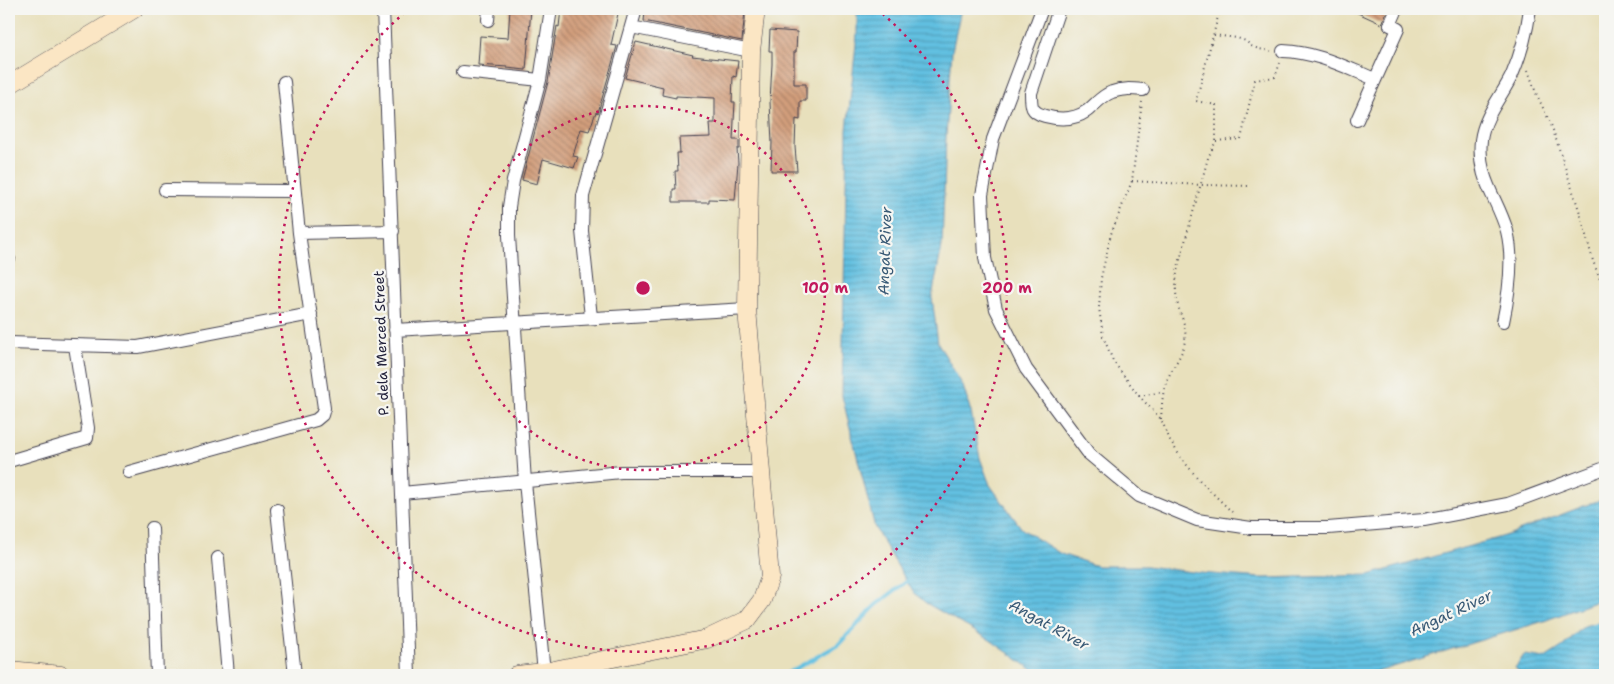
<svg xmlns="http://www.w3.org/2000/svg" width="1614" height="684" font-family="'Shantell Sans',sans-serif">
	<defs>
		<pattern id="water-rules" width="6" height="5" patternUnits="userSpaceOnUse" patternTransform="scale(1.25)"><rect width="6" height="5" fill="#62c0e1"/><path d="M0 2.5h6" fill="none" stroke="#509cb8"/></pattern>
		<pattern id="building-back-hatch" width="6" height="6" patternUnits="userSpaceOnUse" patternTransform="scale(1.25)"><rect width="6" height="6" fill="#d29e7b"/><path d="M-1 5l2 2M0 0l6 6M5-1l2 2" fill="none" stroke="#aa8066"/></pattern>
	</defs>
	<rect width="100%" height="100%" fill="#f6f6f2"/>
	<filter id="ink" filterUnits="userSpaceOnUse"><feTurbulence type="fractalNoise" baseFrequency=".02" numOctaves="2"/><feDisplacementMap in="SourceGraphic" scale="10" xChannelSelector="R" yChannelSelector="G"/><feConvolveMatrix kernelMatrix="1 2 1 2 8 2 1 2 1" color-interpolation-filters="sRGB"/></filter>
	<filter id="wash" filterUnits="userSpaceOnUse"><feTurbulence type="fractalNoise" baseFrequency=".0096" numOctaves="4" result="noise"/><feDisplacementMap in="SourceGraphic" scale="20" xChannelSelector="R" yChannelSelector="G"/><feGaussianBlur stdDeviation="1.12" result="paint"/><feColorMatrix in="noise" values="0 0 0 0 0 0 0 0 0 0 0 0 0 0 0 0 0 1.4 0 .05"/><feComposite in="paint" operator="in"/></filter>
	<g filter="url(#wash)">
		<rect width="100%" height="100%" fill="#e8e0bc"/>
		<path fill="url(#water-rules)" stroke="#42718e" d="M857,9H961L952,51L946,137L942,246L932,297L938,343L963,386L971,412L980,458L990,485L1022,529L1061,554L1097,566H1147L1200,573L1262,578L1369,575L1505,536L1605,498V598L1544,621L1380,671L1354,675H1044L1030,668L990,640L926,603L913,592L875,528L842,396L847,130L857,34Z
			M1605,620V675H1524L1515,668L1524,655L1545,658L1562,647L1584,626Z"/>
		<g fill="none" stroke-linecap="round" stroke-linejoin="round">
			<path stroke="#62c0e1" stroke-width="4" d="M776,675L786,674L838,645L877,604L910,579"/>
		</g>
		<g id="blocks">
			<path fill="url(#building-back-hatch)" d="M510,9H531L526,70L507,68V67L478,65L480,36L508,38Z
				M561,9H619L611,45L617,46L599,109L598,113L596,112L589,131L581,129L573,156L578,157L574,168L543,159L537,184L522,180L548,82L557,26L559,27Z
				M651,9H726L745,11L742,41L644,21L645,12L651,13Z
				M1349,9H1388L1382,24Z
				M770,30L797,32L796,52H794V84H806V101H800V120L796,119L795,147L797,171H771L772,143L770,102L772,64V51H769Z
				M636,42L693,55L692,56L738,61L736,77L733,76L732,102H735L733,140H739V149H737L738,163L735,200L709,199V202H673V189H676L675,171H678L677,153H680L679,138L711,137L710,123H715V98L676,96V98L662,95L663,87L625,78Z"/>
		</g>
	</g>
	<g filter="url(#ink)">
		<use href="#blocks" fill-opacity="0" stroke="#403e4e" stroke-width="1"/>
		<g fill="none" stroke-linecap="round" stroke-linejoin="round">
			<g stroke="#403e4e" stroke-width="8">
				<path id="lane" d="M9,258L12,259"/>
			</g>
			<g stroke="#403e4e" stroke-width="14">
				<path id="street" d="M383,9C393,231 401,453 409,675
					M1042,9L993,139L982,195L985,258L996,309L1026,369L1089,454L1139,496L1197,520L1251,528H1328L1424,520L1508,504L1605,468
					M1059,9L1031,93C1031,107 1031,112 1045,116C1060,120 1074,120 1087,111C1095,105 1101,96 1112,92C1122,88 1132,89 1143,90
					M488,20L489,9
					M631,27L751,51
					M1283,51C1316,52 1345,67 1375,79
					M463,72L540,80
					M1357,120L1398,29L1390,25L1397,9
					M165,190L294,191
					M299,233L393,231
					M591,317L582,231L583,196L636,9
					M1503,322C1509,294 1514,259 1507,231C1497,197 1477,179 1481,140C1484,116 1502,96 1512,75C1521,54 1527,31 1530,9
					M395,330L747,309
					M9,343L138,347L311,314
					M9,461L87,438L88,428L75,346
					M129,472L316,420L322,415L324,408L299,233L284,82
					M402,493L621,472H760
					M277,510L295,675
					M152,528L157,675
					M218,558L228,675
					M544,672L525,482L509,236V207L513,181L540,80L551,9"/>
			</g>
			<g stroke="#403e4e" stroke-width="19">
				<path id="secondary" d="M9,85L134,9
					M9,670L61,675
					M517,675L544,672L707,639L747,620L762,600L770,577L747,309L751,51L756,9"/>
			</g>
			<path stroke="#403e4e" stroke-width="2" stroke-dasharray="1 4" stroke-linecap="butt" d="M1214,35L1237,38L1246,41L1251,46L1259,49L1271,51
				M1528,70L1536,93L1552,127L1580,213L1593,261L1601,282L1605,287
				M1142,102L1132,181L1111,234L1101,278L1099,308L1103,336L1113,361L1139,396L1161,419L1170,440L1181,458L1201,482L1232,512
				M1216,141L1241,139L1255,80L1275,77L1280,63
				M1132,181L1201,185L1251,186
				M1139,396L1163,392
				M1161,419C1162,405 1162,391 1168,378C1174,364 1184,354 1185,339C1187,327 1181,317 1178,305C1175,294 1176,282 1177,271L1208,158L1216,141V105L1196,101L1220,9"/>
			<use href="#lane" stroke="#fff" stroke-width="6"/>
			<use href="#street" stroke="#fff" stroke-width="12"/>
			<use href="#secondary" stroke="#fbe6c4" stroke-width="18"/>
		</g>
	</g>
	<g fill="none" stroke="#c2185b" stroke-width="2.5" stroke-dasharray="2.5 5">
		<circle cx="643" cy="288" r="182"/>
		<path d="M877 9A364 364 0 1 1 409 9"/>
	</g>
	<g text-anchor="middle" dominant-baseline="central" stroke-width="4.5" stroke-linejoin="round" paint-order="stroke">
		<g font-size="14" fill="#22223b" stroke="#f6f6f2">
			<text transform="translate(381 343) rotate(-92)">P. dela Merced Street</text>
		</g>
		<g font-size="15" font-style="italic" fill="#385975" stroke="#f6f6f2">
			<text transform="translate(885 251) rotate(-88)">Angat River</text>
			<text transform="translate(1451 613) rotate(-25)">Angat River</text>
			<text transform="translate(1049 625) rotate(29)">Angat River</text>
		</g>
	</g>
	<circle cx="643" cy="288" r="8" fill="#c2185b" stroke="#f6f6f2" stroke-width="2.5"/>
	<g font-size="15" text-anchor="middle" font-weight="bold" fill="#c2185b" stroke="#f6f6f2" stroke-width="4.5" stroke-linejoin="round" paint-order="stroke">
		<text x="825" y="293">100 m</text>
		<text x="1007" y="293">200 m</text>
	</g>
	<rect width="1614" height="684" fill="none" stroke="#f6f6f2" stroke-width="30"/>
</svg>
